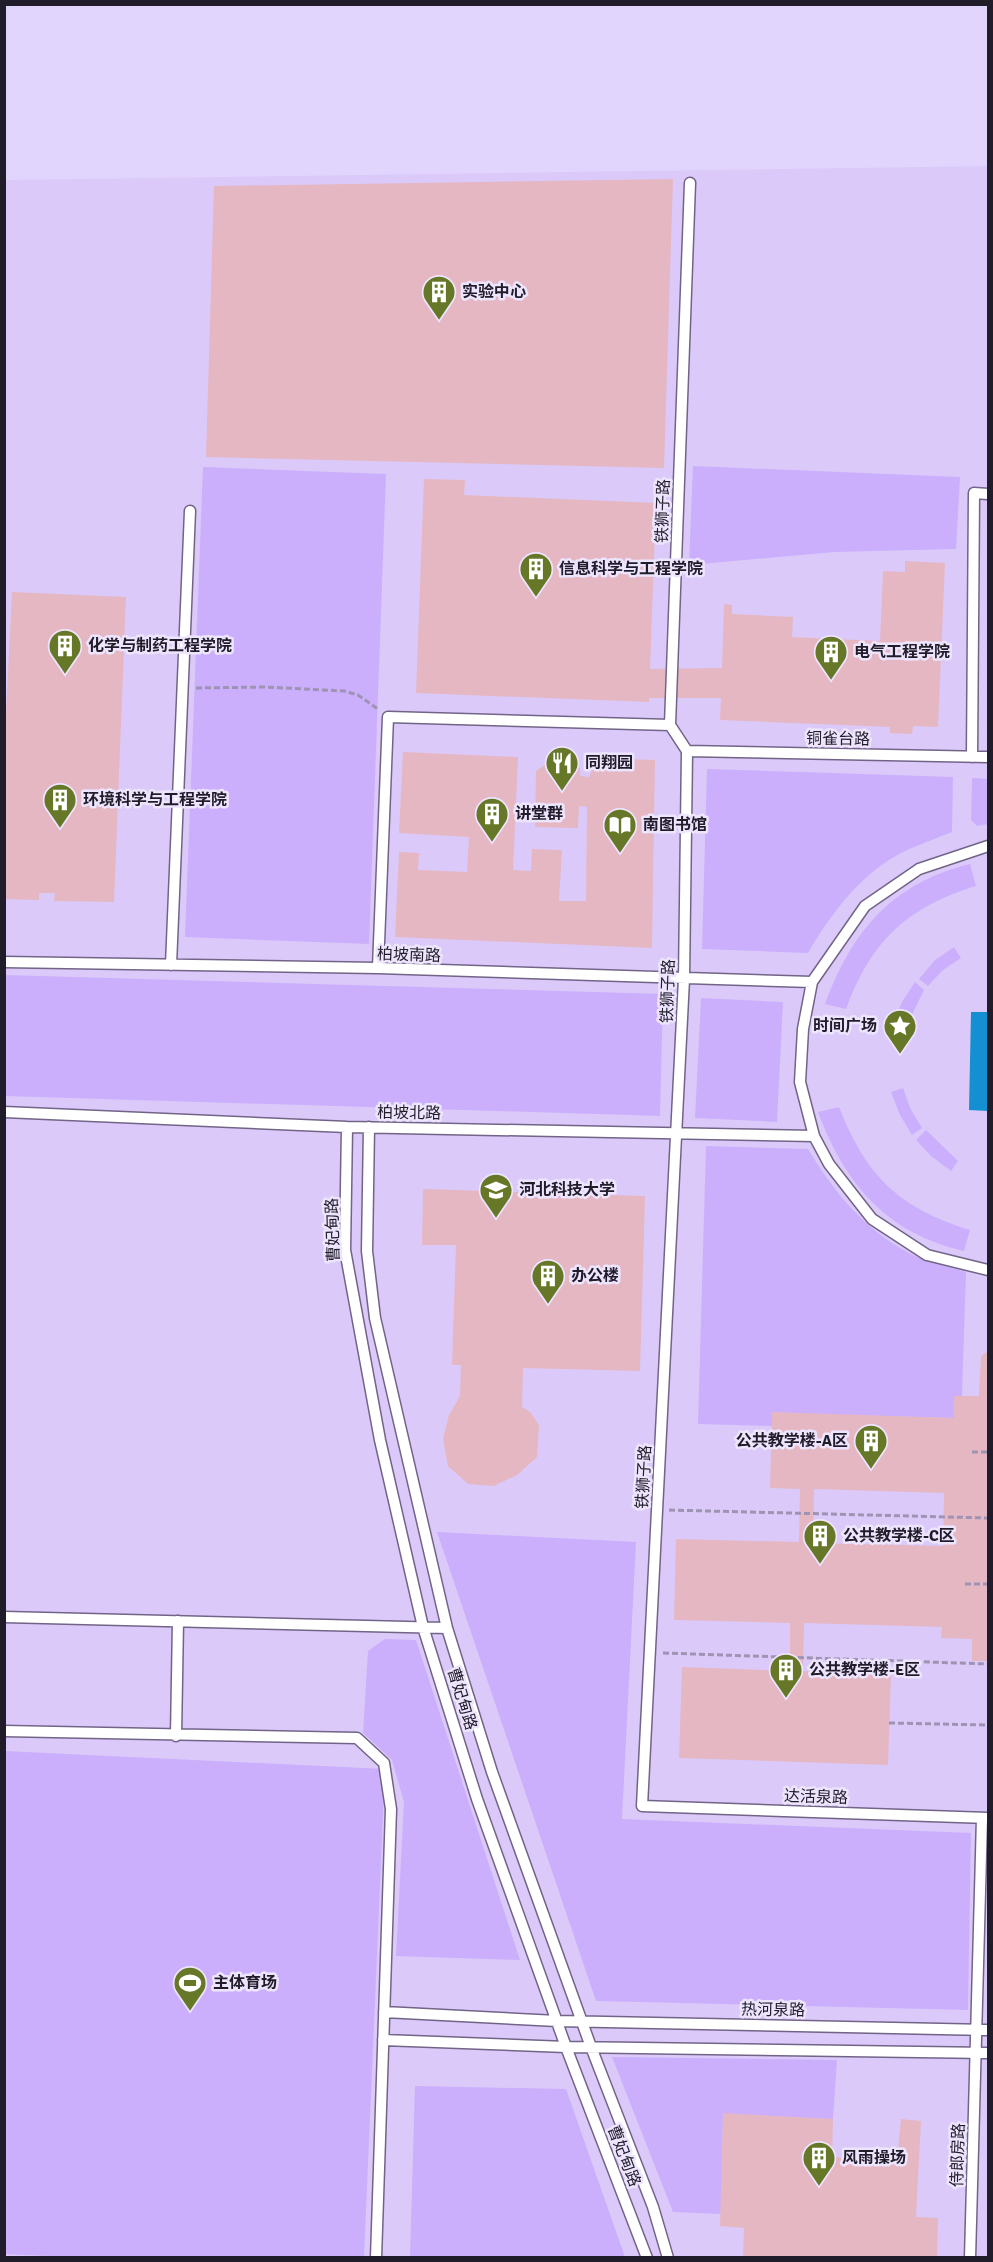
<svg xmlns="http://www.w3.org/2000/svg" width="993" height="2262" font-family="Signika,'Noto Sans SC',sans-serif">
	<rect width="100%" height="100%" fill="#e2d5fd"/>
	<path fill="#dbcaf9" d="M988,166V2257H5L4,180Z"/>
	<path fill="#cbaffc" d="M693,466L960,477L956,549L835,552L689,565Z
		M203,467L386,474L369,944L185,937Z
		M707,769L953,777L952,832C937,838 920,844 905,851C862,872 832,912 808,953L702,949Z
		M972,778L988,779V824L977,826L971,820Z
		M970,864L976,886C907,907 871,941 846,1009L825,1004C852,931 892,883 970,864Z
		M954,947L961,958L943,970L928,986L919,979L935,960Z
		M5,975L663,994L660,1116L5,1096Z
		M915,982L924,990L905,1029L893,1025L902,1002Z
		M701,998L783,1002L777,1122L695,1118Z
		M903,1088L910,1108L922,1128L912,1135L900,1115L891,1092Z
		M839,1107C866,1176 899,1208 970,1230L964,1251C886,1233 845,1184 818,1112Z
		M926,1130L958,1161L951,1171L931,1156L916,1140Z
		M706,1146L808,1149C834,1192 864,1229 909,1253C926,1262 947,1266 966,1272L962,1396H954V1418L773,1413L772,1426L698,1424Z
		M437,1532L636,1542L622,1819L971,1833L968,2010L596,2001Z
		M385,1639L416,1640L520,1960L396,1956L404,1802L392,1760L363,1733L368,1651Z
		M5,1751L385,1769L364,2257L91,2258L5,2254Z
		M612,2057L837,2060L833,2119L723,2114L721,2214L673,2212Z
		M415,2086L566,2089L625,2257H410Z"/>
	<path fill="#138fd2" d="M971,1012H988V1111L969,1110Z"/>
	<path fill="#e5b7c3" fill-rule="evenodd" d="M673,179L664,468L206,457L214,186Z
		M424,479L465,480L464,495L656,503L650,669L722,668L724,604L732,605V614L793,617L792,637L880,641L883,571L905,572V561L945,563L938,727L913,726L912,734L890,733V727L720,720L721,698H649V702L416,693Z
		M12,592L126,597L114,902L54,901L55,893H39V900L4,899V753Z
		M403,752L518,757L513,870L531,871L532,849L562,850L559,901H586L587,807L579,806L578,828L535,827L536,771L551,761H568L580,768V776L589,777L598,758L655,760L652,948L395,937L399,852L419,853L418,870L467,872L469,837L399,833Z
		M423,1189L645,1196L640,1371L523,1368L522,1407L530,1412L539,1425L537,1457L517,1475L494,1486L468,1484L448,1466L443,1439L449,1415L460,1396L461,1365H452L456,1245H422Z
		M988,1351V1661H972V1639L941,1638L942,1627L804,1623L803,1671L891,1674L888,1765L679,1758L682,1667L790,1671V1623L674,1620L676,1539L799,1542L800,1489L770,1488L772,1412L954,1418V1396H979L981,1356ZM814,1489L944,1493L943,1546L813,1543Z
		M723,2113L833,2119L832,2157L897,2160L901,2119L921,2121L916,2217L938,2218L937,2258H743L744,2228L720,2226Z"/>
	<g fill="none" stroke-linecap="round" stroke-linejoin="round">
		<g stroke="#716487" stroke-width="13">
			<path id="service" d="M690,183L670,725L687,751L684,979L642,1806L988,1818
				M687,751L988,757
				M972,757L974,493L988,494
				M988,846L919,869L865,906L812,982L803,1029L800,1082L814,1136L829,1164L872,1219L927,1255L988,1270
				M4,962L378,968L812,982
				M171,965L190,511
				M378,968L388,717L670,725
				M4,1112L347,1127L814,1136
				M347,1127L345,1250L380,1440L423,1627L477,1799L566,2047L647,2258
				M369,1127L367,1251L375,1318L447,1628L492,1772L591,2047L653,2207L668,2258
				M4,1617L447,1628
				M4,1731L357,1738L384,1763L391,1809L376,2258
				M176,1736L178,1621
				M384,2012L557,2021L988,2030
				M383,2040L566,2047L988,2053
				M970,2258L982,1818"/>
		</g>
		<path stroke="#9e93b2" stroke-width="3" stroke-dasharray="6 3" stroke-linecap="butt" d="M196,688L265,687L344,691L358,695L379,710
			M972,1452H988
			M669,1510L988,1518
			M965,1584H988
			M663,1653L988,1664
			M889,1723L988,1725"/>
		<use href="#service" stroke="#fff" stroke-width="10"/>
	</g>
	<defs>
		<g id="building-pin" transform="scale(1.725)"><path d="M0 17L-7.5 6A9.5 9.5 0 1 1 7.5 6Z" fill="#667827" stroke="#ede5fd"/><path d="M-4-6H4V6H1V3H-1V6H-4ZM-2.5-4.3h1.7v1.8h-1.7ZM.8-4.3h1.7v1.8H.8ZM-2.5-1h1.7V.8h-1.7ZM.8-1h1.7V.8H.8Z" fill="#fff"/></g>
		<g id="restaurant-pin" transform="scale(1.725)"><path d="M0 17L-7.5 6A9.5 9.5 0 1 1 7.5 6Z" fill="#667827" stroke="#ede5fd"/><path d="M-5-6h1v4h1v-4h1v4h1v-4h1v5L-1.5 .5V6h-2V.5L-5-1ZM5-6V6H3V1.5H1.5Q1.5-4 5-6Z" fill="#fff"/></g>
		<g id="library-pin" transform="scale(1.725)"><path d="M0 17L-7.5 6A9.5 9.5 0 1 1 7.5 6Z" fill="#667827" stroke="#ede5fd"/><path d="M-6-4Q-3-5.5-.7-3.5V5Q-3 3-6 4ZM6-4Q3-5.5 .7-3.5V5Q3 3 6 4Z" fill="#fff"/></g>
		<g id="sight-pin" transform="scale(1.725)"><path d="M0 17L-7.5 6A9.5 9.5 0 1 1 7.5 6Z" fill="#667827" stroke="#ede5fd"/><path d="M0-6L1.8-2.2L6-1.7L2.9 1.2L3.7 5.4L0 3.3L-3.7 5.4L-2.9 1.2L-6-1.7L-1.8-2.2Z" fill="#fff"/></g>
		<g id="university-pin" transform="scale(1.725)"><path d="M0 17L-7.5 6A9.5 9.5 0 1 1 7.5 6Z" fill="#667827" stroke="#ede5fd"/><path d="M0-5L7-2L0 1L-7-2ZM-4 1L0 2.5L4 1V4Q0 6-4 4Z" fill="#fff"/></g>
		<g id="stadium-pin" transform="scale(1.725)"><path d="M0 17L-7.5 6A9.5 9.5 0 1 1 7.5 6Z" fill="#667827" stroke="#ede5fd"/><path d="M0-5a6.5 5 0 1 0 0 10a6.5 5 0 1 0 0-10ZM-3.5-1.8h7v3.6h-7Z" fill="#fff"/></g>
	</defs>
	<g fill-rule="evenodd">
		<use href="#building-pin" x="439" y="292"/>
		<use href="#building-pin" x="536" y="569"/>
		<use href="#building-pin" x="65" y="646"/>
		<use href="#building-pin" x="831" y="652"/>
		<use href="#restaurant-pin" x="562" y="763"/>
		<use href="#building-pin" x="60" y="800"/>
		<use href="#building-pin" x="492" y="814"/>
		<use href="#library-pin" x="620" y="825"/>
		<use href="#sight-pin" x="900" y="1026"/>
		<use href="#university-pin" x="496" y="1190"/>
		<use href="#building-pin" x="548" y="1276"/>
		<use href="#building-pin" x="871" y="1441"/>
		<use href="#building-pin" x="820" y="1536"/>
		<use href="#building-pin" x="786" y="1670"/>
		<use href="#stadium-pin" x="190" y="1983"/>
		<use href="#building-pin" x="819" y="2158"/>
	</g>
	<g text-anchor="middle" dominant-baseline="central" stroke-width="5" stroke-linejoin="round" paint-order="stroke">
		<g font-size="16" font-weight="bold" fill="#211c2a" stroke="#ede5fd" text-anchor="start">
			<text x="462" y="292">实验中心</text>
			<text x="559" y="569">信息科学与工程学院</text>
			<text x="88" y="646">化学与制药工程学院</text>
			<text x="854" y="652">电气工程学院</text>
			<text x="585" y="763">同翔园</text>
			<text x="83" y="800">环境科学与工程学院</text>
			<text x="515" y="814">讲堂群</text>
			<text x="643" y="825">南图书馆</text>
			<text x="877" y="1026" text-anchor="end">时间广场</text>
			<text x="519" y="1190">河北科技大学</text>
			<text x="571" y="1276">办公楼</text>
			<text x="848" y="1441" text-anchor="end">公共教学楼-A区</text>
			<text x="843" y="1536">公共教学楼-C区</text>
			<text x="809" y="1670">公共教学楼-E区</text>
			<text x="213" y="1983">主体育场</text>
			<text x="842" y="2158">风雨操场</text>
		</g>
		<g font-size="16" fill="#211c2a" stroke="#ede5fd">
			<text transform="translate(663 511) rotate(-88)">铁狮子路</text>
			<text transform="translate(838 739) rotate(1)">铜雀台路</text>
			<text transform="translate(409 955) rotate(2)">柏坡南路</text>
			<text transform="translate(668 991) rotate(-88)">铁狮子路</text>
			<text transform="translate(409 1113) rotate(1)">柏坡北路</text>
			<text transform="translate(333 1230) rotate(-92)">曹妃甸路</text>
			<text transform="translate(644 1477) rotate(-87)">铁狮子路</text>
			<text transform="translate(462 1699) rotate(73)">曹妃甸路</text>
			<text transform="translate(816 1797) rotate(2)">达活泉路</text>
			<text transform="translate(773 2010) rotate(1)">热河泉路</text>
			<text transform="translate(958 2155) rotate(-88)">侍郎房路</text>
			<text transform="translate(624 2156) rotate(69)">曹妃甸路</text>
		</g>
	</g>
	<rect width="993" height="2262" fill="none" stroke="#211c2a" stroke-width="12"/>
</svg>
